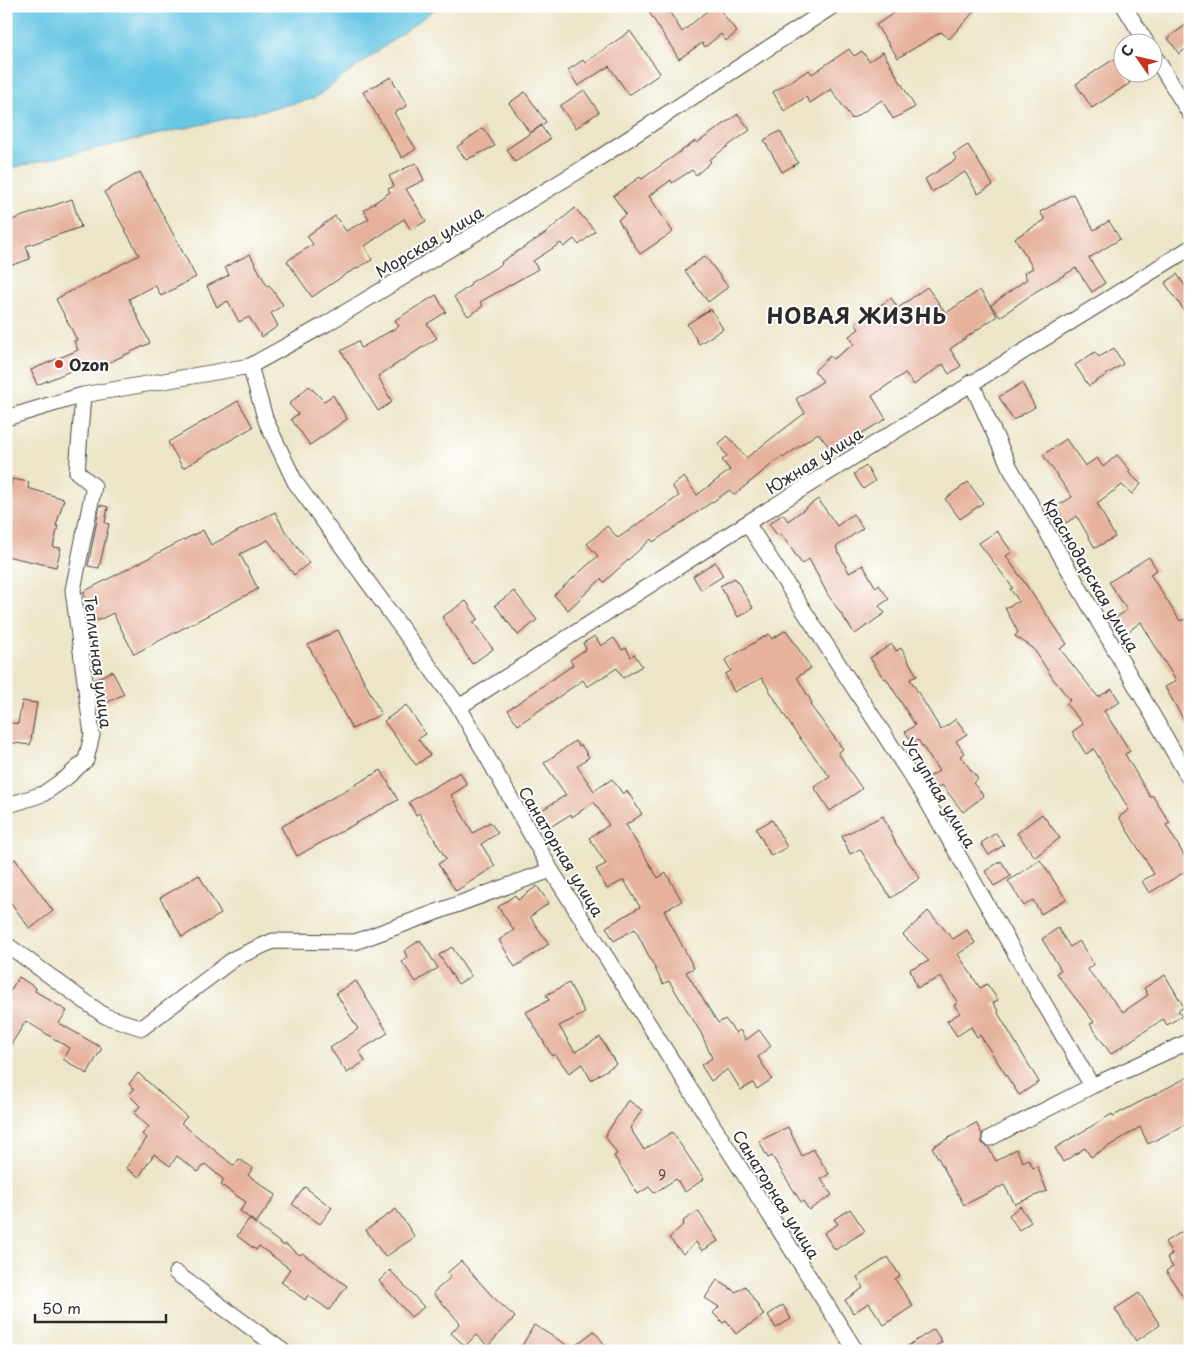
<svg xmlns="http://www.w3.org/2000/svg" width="1196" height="1357" font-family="'Playpen Sans',sans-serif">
	<rect width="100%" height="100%" fill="#fff"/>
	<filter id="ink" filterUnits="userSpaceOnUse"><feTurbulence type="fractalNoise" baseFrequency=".02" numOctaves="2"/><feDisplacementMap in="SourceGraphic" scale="10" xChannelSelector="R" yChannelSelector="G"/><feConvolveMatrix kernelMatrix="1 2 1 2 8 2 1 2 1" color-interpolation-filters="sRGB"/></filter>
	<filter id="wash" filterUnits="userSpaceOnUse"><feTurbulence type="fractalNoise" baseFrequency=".0096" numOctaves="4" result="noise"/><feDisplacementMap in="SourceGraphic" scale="20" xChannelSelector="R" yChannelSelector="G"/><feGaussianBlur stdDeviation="1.12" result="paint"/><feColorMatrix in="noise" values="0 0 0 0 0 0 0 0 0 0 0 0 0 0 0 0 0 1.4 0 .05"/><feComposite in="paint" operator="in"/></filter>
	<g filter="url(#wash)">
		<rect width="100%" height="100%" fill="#ece5c7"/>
		<path fill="#66c6e4" stroke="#487888" d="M6,6H439L313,99L6,169Z"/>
		<g id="blocks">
			<path fill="#e6b29d" d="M658,6H666L682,32L713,6H717L737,32L726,41L721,34L705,47L702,43L679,59L649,12Z
				M904,6H979L949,39L941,32L898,58L876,25Z
				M1190,22V46L1179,54L1168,38Z
				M630,31L660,73L657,76L629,95L609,66L578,86L568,70L583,60L585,63Z
				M849,49L854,56L862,51L869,61L883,52L915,107L893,119L882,100L852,119L831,89L810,103L806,97L784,111L773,92L809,70L812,74Z
				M1114,59L1130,83L1092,108L1076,84Z
				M391,77L407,106L394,113L416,149L402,158L363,92Z
				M584,90L599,112L576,128L560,106Z
				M525,92L546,122L530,133L509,103Z
				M738,114L750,130L709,160L711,162L696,175L692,170L672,183L671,180L649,196L673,232L640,254L618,220L626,214L613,196L640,177L642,179L695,141L697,143Z
				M541,126L550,139L515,162L507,149Z
				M483,128L495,146L466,160L457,147Z
				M780,131L798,163L782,172L764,140Z
				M968,145L993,185L978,194L965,172L932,192L925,179L957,159L953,154Z
				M416,163L424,180L406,189L426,221L411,230L404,219L365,246L372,260L346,274L312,297L287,261L313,244L307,236L335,216L346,231L369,219L364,210L390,192L388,189L394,186L389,176Z
				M140,172L196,277L161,296L155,285L129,299L150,343L89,372L85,365L37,385L31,370L78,350L74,341L77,340L56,299L139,255L104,192Z
				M1073,194L1094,230L1109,221L1120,239L1089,258L1105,283L1092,292L1076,268L1035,292L1000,317L991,305L1027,279L1024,273L1033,268L1015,238L1045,220L1040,212Z
				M72,199L81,227L26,246L30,259L6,267V222Z
				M575,208L595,231L579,245L574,239L564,247L561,243L533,261L538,269L480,302L483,306L468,316L454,297L471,285L470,283L502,264L501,262L546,233Z
				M250,254L267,286L269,285L283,305L271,313L278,326L262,337L249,317L239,322L228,301L217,307L207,286L229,275L225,267Z
				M705,256L728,287L708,302L685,271Z
				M1177,274L1190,293V319L1165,283Z
				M927,287L946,313L980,290L997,316L950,349L961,366L949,374L943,364L914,385L905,373L872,396L886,419L862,433L834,453L818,433L783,458L782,456L734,495L730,490L653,542L651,539L604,582L601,579L568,610L554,595L598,556L587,544L607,526L618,538L679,496L672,486L684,477L697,495L730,470L722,460L727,456L718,444L728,436L746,458L805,413L796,399L823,381L814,371L830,356L833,359L854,344L849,336L859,329L855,323L891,298L898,308Z
				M436,295L446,312L427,324L437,338L378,376L392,402L378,411L341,351L358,341L361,348L399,326L395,320Z
				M711,309L723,329L699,344L687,324Z
				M1114,348L1123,364L1089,386L1075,365L1095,352L1099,357Z
				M1022,383L1035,407L1013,420L999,397Z
				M309,386L324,401L333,395L347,419L310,445L291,419L298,414L289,404Z
				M238,401L253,427L183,468L168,442Z
				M1066,439L1085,466L1097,458L1103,467L1117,455L1130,470L1128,472L1141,484L1132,494L1122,485L1097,503L1115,537L1095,548L1077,516L1066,523L1056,507L1072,497L1043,455Z
				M866,466L875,481L863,489L854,474Z
				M12,479L29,482L28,488L64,499L56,526H58L53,547L61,548L56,567L6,556V495H9Z
				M968,482L983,503L960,519L945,499Z
				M818,499L837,526L853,514L863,528L836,547L849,573L863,565L876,588L879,585L889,599L879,606L885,613L855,634L828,595L809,559L802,564L781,534L778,536L769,524L783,514L788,521Z
				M100,505L108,507L105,523L109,524L99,568L88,566Z
				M275,512L285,531L309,563L294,575L268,540L240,554L258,589L134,654L113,613L97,621L83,592L203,530L211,545Z
				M997,531L1012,552L1006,556L1067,644L1060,649L1098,697L1112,689L1120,702L1104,711L1130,751L1125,754L1150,797L1152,795L1170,823L1166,825L1190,865V869L1149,893L1142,881L1154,874L1119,817L1129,810L1094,749L1086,754L1072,732L1083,724L1066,704L1070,700L1054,680L1033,648L1015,636L1018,632L1005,608L1019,601L1010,589L1013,588L979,543Z
				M1149,557L1157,570L1150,574L1180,621L1185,619L1190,627V731L1165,687L1176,681L1141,622L1125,634L1114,619L1127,610L1109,582Z
				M715,562L723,576L701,590L693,576Z
				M735,578L753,608L738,617L720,586Z
				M514,591L537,620L518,635L495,605Z
				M466,601L478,619L473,622L493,649L472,664L442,617Z
				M338,630L381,714L352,729L308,645Z
				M786,630L811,668L797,677L812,703L810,705L843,749L838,753L862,789L830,811L814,787L830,777L793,729L762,678L734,692L725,674L731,671L725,660L769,634L772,639Z
				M595,636L601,646L614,638L622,650L626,648L631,657L634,654L642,666L623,678L617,668L587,687L583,680L518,725L508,710L573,665L570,660L586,649L583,643Z
				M892,644L896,651L901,648L917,676L910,679L941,730L956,719L967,734L956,741L964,753L960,756L978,779L973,783L984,796L963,812L942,785L934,790L927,778L939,771L918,740L913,743L905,732L915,725L886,678L884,679L870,658Z
				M112,671L124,694L106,703L94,680Z
				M22,701L37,703L30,745L6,742V722L18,724Z
				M406,705L426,734L418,739L430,755L416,765L384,721Z
				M575,741L579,746L581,745L589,757L577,766L594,791L612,779L623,794L627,791L642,814L626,825L658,878L666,873L682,901L664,911L694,968L686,972L718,1023L725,1019L736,1033L740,1030L746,1040L759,1030L771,1046L758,1057L772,1079L757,1089L753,1083L741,1090L728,1069L711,1081L701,1065L712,1058L701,1033L669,981L663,984L635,929L614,941L606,927L640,907L624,880L607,889L596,869L606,864L589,838L609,825L594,802L572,817L571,814L547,829L537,813L566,795L544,763Z
				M381,770L398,800L297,856L281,827Z
				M460,772L467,785L451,795L473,833L490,822L498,833L481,844L495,866L456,891L438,864L446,859L419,813L416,815L409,802Z
				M1042,814L1060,838L1035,857L1017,833Z
				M883,816L896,844L920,878L891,898L860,849L850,854L842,836Z
				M772,820L787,847L771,856L756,829Z
				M996,833L1004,845L989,855L981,843Z
				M15,859L53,911L30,929L6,896V865Z
				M1040,860L1066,899L1041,914L1033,900L1024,906L1008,881Z
				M1001,861L1011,876L994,886L985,871Z
				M199,875L221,914L182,937L160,898Z
				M537,886L549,903L530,917L549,944L515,967L499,940L514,930L498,907L515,895L518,900Z
				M928,911L953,939L967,930L975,943L958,954L980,988L987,984L998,1000L993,1003L999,1012L998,1013L1039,1082L1019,1095L980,1035L977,1037L971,1027L957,1036L947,1021L960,1013L954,1005L958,1003L941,977L917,988L910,969L929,961L903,935Z
				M1058,928L1070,947L1079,941L1094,964L1087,969L1123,1012L1148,995L1144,988L1165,975L1184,1007L1178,1011L1182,1016L1167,1025L1163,1019L1111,1054L1090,1024L1094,1022L1056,973L1061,970L1042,939Z
				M420,940L438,968L416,982L402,962L408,958L404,951Z
				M452,947L471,976L458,984L439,955Z
				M19,977L36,988L35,991L67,1011L59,1023L102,1048L87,1074L63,1059L69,1048L26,1021L6,1052V997Z
				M356,981L388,1033L359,1051L365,1061L347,1073L330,1048L358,1029L336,993Z
				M569,983L585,1013L559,1026L575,1052L600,1037L616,1064L591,1080L582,1064L569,1073L555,1054L552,1056L526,1012L549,1000L546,995Z
				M138,1073L187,1117L181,1123L234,1166L239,1159L253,1168L248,1175L276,1195L256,1223L240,1211L246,1202L221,1185L224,1180L205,1164L198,1172L177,1156L170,1166L154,1154L139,1177L126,1168L147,1138L142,1134L149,1127L134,1113L140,1106L129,1095L134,1089L129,1084Z
				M1190,1076V1122L1148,1144L1140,1127L1091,1157L1085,1148L1063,1162L1055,1148L1112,1114L1113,1116Z
				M628,1100L642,1110L630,1128L644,1150L672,1132L704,1179L685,1192L676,1179L654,1193L649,1187L638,1194L614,1156L617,1154L605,1136Z
				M976,1123L982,1134V1143L988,1147L996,1161L1016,1149L1023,1162L1028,1159L1033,1168L1037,1166L1047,1191L1015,1204L1004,1185L964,1205L932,1147Z
				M788,1127L802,1156L813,1149L829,1174L821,1179L832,1195L809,1210L803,1201L801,1202L772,1156L768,1158L759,1141Z
				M305,1187L332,1208L320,1224L292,1204Z
				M1020,1206L1031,1222L1019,1230L1009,1215Z
				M396,1209L415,1237L385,1257L366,1230Z
				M850,1209L865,1231L835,1250L824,1233L838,1224L834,1219Z
				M698,1211L718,1241L702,1251L696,1242L683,1254L669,1238L684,1224L683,1221Z
				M249,1219L284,1246L285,1244L300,1255L302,1253L347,1286L329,1310L308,1295L305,1300L281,1282L290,1269L259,1246L256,1250L237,1236Z
				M1190,1227V1307L1166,1271L1173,1267L1167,1258L1172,1254L1165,1242Z
				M888,1257L900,1276L895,1279L913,1306L884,1325L869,1303L853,1313L845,1300L863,1288L857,1277Z
				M461,1261L492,1296L515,1317L488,1346L476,1335L465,1346L451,1333L460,1323L433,1293L451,1277L447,1273Z
				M390,1270L424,1307L411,1317L379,1281Z
				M717,1280L736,1292L745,1286L764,1315L736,1334L726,1321L723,1323L713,1313L719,1307L705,1298Z
				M1139,1293L1160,1325L1136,1341L1115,1309Z
				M783,1305L791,1319L776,1328L768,1315Z
				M534,1325L572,1348L594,1331L610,1351H519Z
				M934,1329L942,1342L928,1351H900Z"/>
		</g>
	</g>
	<g filter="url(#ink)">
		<use href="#blocks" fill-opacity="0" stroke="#484742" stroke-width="1"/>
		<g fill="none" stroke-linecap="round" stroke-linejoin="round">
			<g stroke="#484742" stroke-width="17">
				<path id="minor" d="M1124,6L1146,42
					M1154,55L1190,114
					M250,366L266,421L295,482L459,707L551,870L856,1351
					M971,382L1009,466L1190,780
					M6,418L83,395L250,366L326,324L585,167L833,6
					M747,523L924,796L1092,1086
					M459,707L747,523L1190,248
					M6,806L43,794L66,778L86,760L92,735L73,590L94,486L77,472L83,395
					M6,944L105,1016L142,1028L235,958L273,941L355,942L551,870
					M990,1138L1092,1086L1190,1041
					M176,1273L283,1351"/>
			</g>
			<use href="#minor" stroke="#fff" stroke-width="15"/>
		</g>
	</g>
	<circle fill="#c8321e" stroke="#fff" stroke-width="2" cx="59" cy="364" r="5"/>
	<g text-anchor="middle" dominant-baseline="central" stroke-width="4" stroke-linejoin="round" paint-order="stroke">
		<g font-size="14" fill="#5a4d48">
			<text x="662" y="1174">9</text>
		</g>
		<g font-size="16" fill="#2b2b2b" stroke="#fff">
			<text transform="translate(429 241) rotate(-31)">Морская улица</text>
			<text transform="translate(814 460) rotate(-32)">Южная улица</text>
			<text transform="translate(1092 575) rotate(60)">Краснодарская улица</text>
			<text transform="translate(99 662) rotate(83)">Тепличная улица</text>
			<text transform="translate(940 792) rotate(59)">Уступная улица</text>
			<text transform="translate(562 851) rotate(59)">Санаторная улица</text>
			<text transform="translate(777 1194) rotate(58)">Санаторная улица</text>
		</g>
		<g font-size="16" font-weight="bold" fill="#2b2b2b" stroke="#fff" text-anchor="start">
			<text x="69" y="364">Ozon</text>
		</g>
		<g font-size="21" font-weight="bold" letter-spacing="1" fill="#2b2b2b" stroke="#fff">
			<text x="857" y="315">НОВАЯ ЖИЗНЬ</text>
		</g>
	</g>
	<rect width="1196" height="1357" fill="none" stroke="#fff" stroke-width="25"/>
	<g transform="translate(1138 58) rotate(304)"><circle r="24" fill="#ffffff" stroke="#aaaaaa"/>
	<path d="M0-4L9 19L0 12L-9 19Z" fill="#c8321e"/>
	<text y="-8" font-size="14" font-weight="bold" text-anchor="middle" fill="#2b2b2b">С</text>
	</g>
	<path d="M35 1314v8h131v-8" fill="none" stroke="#2b2b2b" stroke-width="2.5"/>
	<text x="42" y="1314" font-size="15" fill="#2b2b2b" stroke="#ffffff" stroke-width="4" paint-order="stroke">50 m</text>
</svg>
